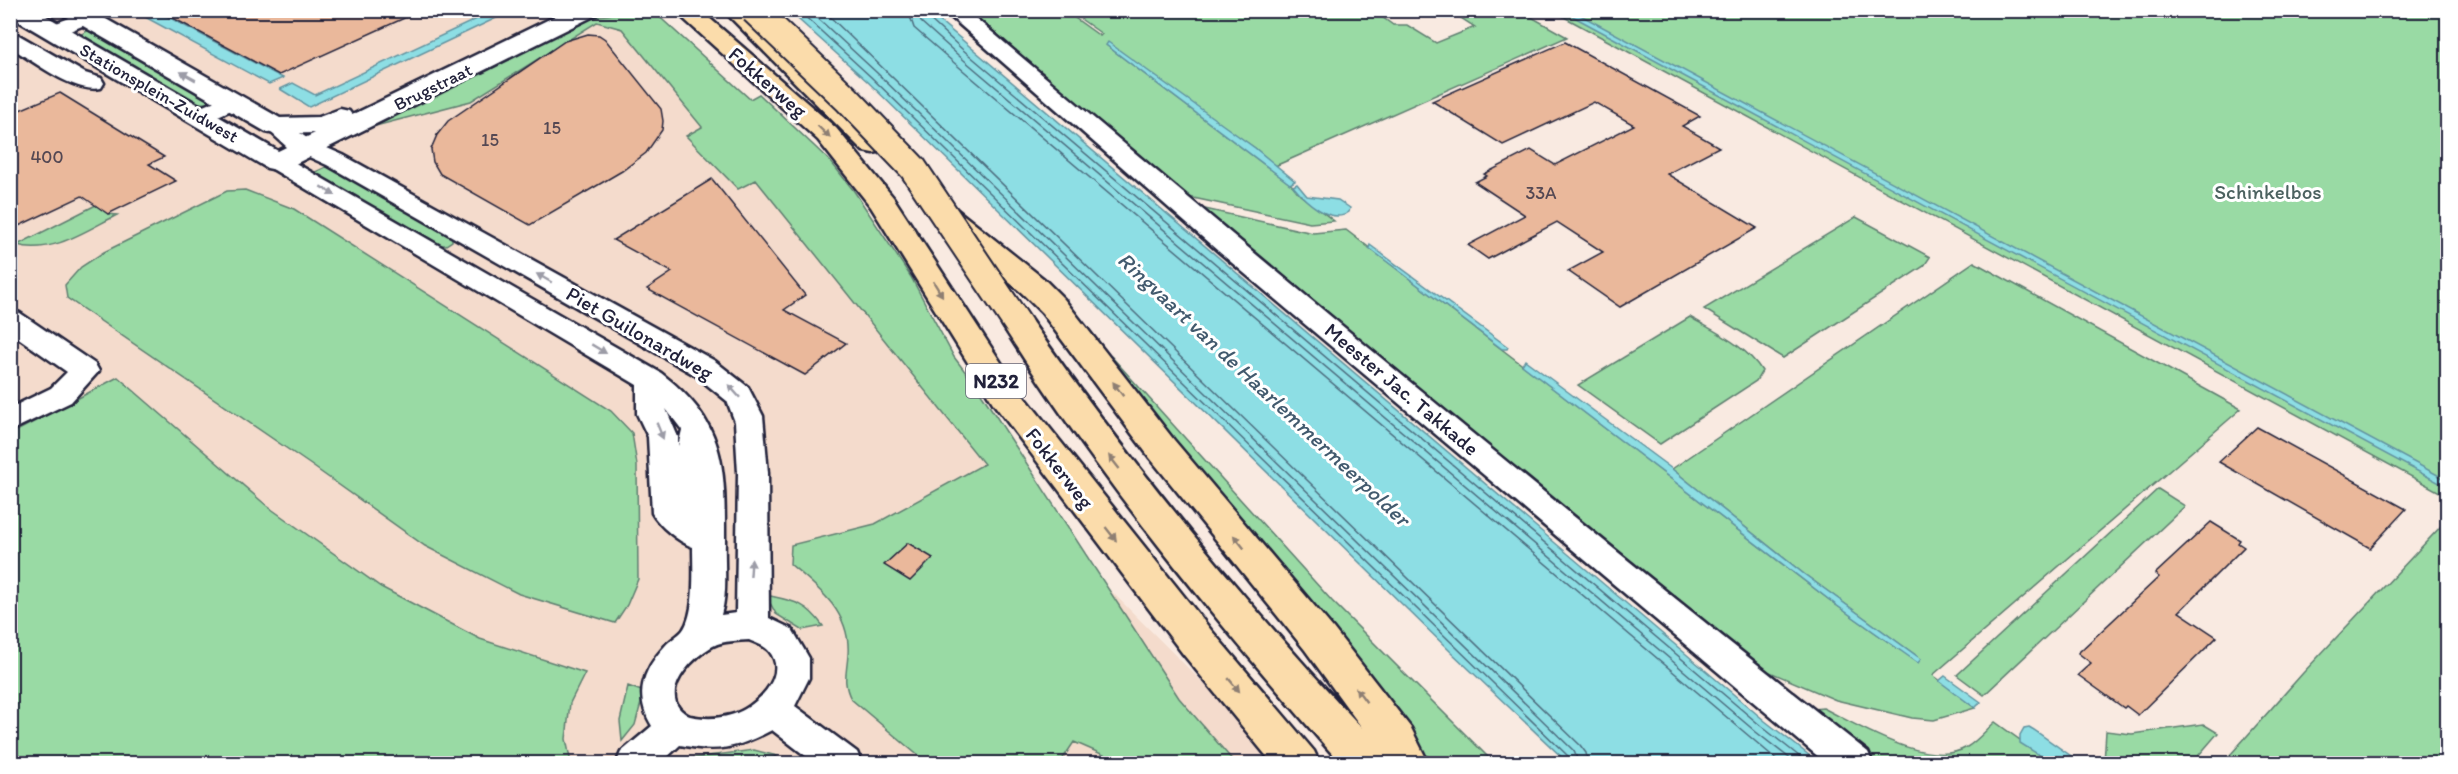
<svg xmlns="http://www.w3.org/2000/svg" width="2458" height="774" font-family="Itim,sans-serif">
	<rect width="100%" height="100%" fill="#f9eae1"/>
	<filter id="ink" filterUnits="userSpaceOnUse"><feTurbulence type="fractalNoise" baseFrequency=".0167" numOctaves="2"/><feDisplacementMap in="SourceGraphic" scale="12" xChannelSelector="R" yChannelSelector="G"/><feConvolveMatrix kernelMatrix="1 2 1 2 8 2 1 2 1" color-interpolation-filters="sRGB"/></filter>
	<g filter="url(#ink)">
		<path fill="#f4dbcc" d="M639,10L1056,536L1283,763L11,764V11Z"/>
		<path fill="#99daa4" stroke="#5e7e70" stroke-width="1.5" d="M1088,10L1379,11L1378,14L1393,25H1407L1436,43L1475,27L1450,11L1519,10L1567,37L1275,166L1255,148L1106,45L1293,186L1300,195L1334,221L1310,223L1184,196L961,11H1065L1100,36L1102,34L1075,15Z
			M637,11H653L750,99L759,94L831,162L854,191L911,277L954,357L979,390L1179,698L1235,763H1122L1074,742L1060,763H927L851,699C842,681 847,673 848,654C851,613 819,588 790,564L791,545L875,524L984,464L756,180L738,189L686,136L702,127L622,29L597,22L471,101L364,129L591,17Z
			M1553,11H2447V496Z
			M87,31H92L215,101L212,104L191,102L78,36Z
			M328,166L452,236V241L446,245H437L313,173Z
			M245,190L294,209L611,411L632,433L637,465L638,579L627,605L615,623L519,594L425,546L311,465L67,298L65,285L81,267L104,252L227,191Z
			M96,205L108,214L117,215C87,230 52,255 17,245Z
			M1196,207L1313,233L1346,230L1836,605L1900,650L1921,659L1804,574L1672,469L1974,262L2241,409L1933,675L1975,708L1934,720L1912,718L1836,700L1751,664Z
			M1856,217L1930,257L1924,266L1783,358L1704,309Z
			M1690,317C1715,332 1747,346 1762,371L1756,381L1660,444L1578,385Z
			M1111,356L1332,601L1494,763H1425L1139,408Z
			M118,377L267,506L381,587L480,639L585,673L570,703L566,739L571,763H11V434Z
			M2158,489L2185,506L1984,695L1957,675Z
			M2446,521L2447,763H2223L2303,673Z
			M766,595C794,601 806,602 823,626L802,630L776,614Z
			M628,686L644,692L635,725L622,741L620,721Z
			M1823,708C1858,725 1929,770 1967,747C1977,741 1986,730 1995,722L2052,763H1875L1815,718L1813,709Z
			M2203,724L2218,733L2192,763H2104L2106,731L2132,734Z
			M754,750L777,756L762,763H684L693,758Z"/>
		<path fill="#8ddee4" stroke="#6293a0" stroke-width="1.5" d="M496,10L511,11L309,107L280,89L293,83L315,95Z
			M134,11H157L283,78L269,84Z
			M789,11H928L1765,721L1819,763H1568L1451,652L867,81Z
			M1563,11H1573L2447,480V487Z
			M1108,42L1255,148L1295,181L1290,184L1106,45Z
			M1297,184L1307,196L1338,200L1350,208L1349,212C1331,226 1304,200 1293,186Z
			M1370,245L1508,347L1507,349H1502L1369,248Z
			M1525,360L1672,469L1804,574L1921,659L1918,663L1836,605L1522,365Z
			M1945,676L1981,702L1975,708L1939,681Z
			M2029,727L2034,730L2081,763H2052L2020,743V735L2024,728Z"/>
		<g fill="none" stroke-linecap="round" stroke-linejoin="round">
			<path stroke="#4d6d7f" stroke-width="1.5" d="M798,10L871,77L1569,757L1571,764
				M809,10L876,72L1574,751L1579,764
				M823,10L1580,745L1586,753L1588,764
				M908,10L914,28L952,61L1782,764
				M917,10L921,22L958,55L1756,732L1797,764
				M925,10L927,17L962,49L1761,726L1809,764"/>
		</g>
		<path fill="#eab89b" stroke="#22223b" stroke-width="1.5" d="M158,10H422L279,75Z
			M588,34L599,35L605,39L661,109L663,121L662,130L646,153L622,171L530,225L440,174L433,162L431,149L437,135L448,121L565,41Z
			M1565,42L1700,116L1682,126L1719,147L1667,174L1757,228L1620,307L1568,271L1603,252L1557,222L1488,259L1468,245L1525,215L1475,182L1487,176L1484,174L1531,150L1555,165L1634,125L1594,102L1503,145L1432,101Z
			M60,93L164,157L149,164L176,181L108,214L82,196L10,230V114Z
			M712,179L805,295L784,310L846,343L805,375L647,289L672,272L613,240Z
			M2257,427L2406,509L2370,548L2219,462Z
			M2211,522L2240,540L2238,543L2244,547L2179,612L2217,637L2138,715L2126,706L2124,708L2078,675L2091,663L2078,653L2159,577L2155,574Z
			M908,543L933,558L910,581L884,565Z"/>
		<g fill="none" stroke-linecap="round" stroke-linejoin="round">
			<g stroke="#22223b" stroke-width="5">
				<path id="street" d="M943,10H966C1263,262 1562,511 1868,752L1873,764H1827L1218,251Z
					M85,12L92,14L95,18L92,22L60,35L53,37L46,35L43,31L46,27Z
					M10,32L17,34L85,73L101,78L104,83L101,88C75,94 33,61 10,47Z
					M232,94L240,96L243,101L240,106L207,121L199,123L191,121L188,116L191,111Z
					M275,119L283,121L311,141L343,155L715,361L748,387L763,416L768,473L769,618L792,629L809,658V678L795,706L857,752L862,764H816L772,730C737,748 719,753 680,745L660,764H616L621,752L652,726C634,696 642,671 665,646C670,640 678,636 683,630C696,612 693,569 693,547C679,542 659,526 652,513L648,437L637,414V385L269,167L265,162L269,157L277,155L285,157L661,373C726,423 725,465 725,542C724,567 728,591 721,615L736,613L738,473L735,422L727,401L695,375L327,165L287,147L264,126L267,121ZM666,409L682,430L678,446V437ZM749,640C756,643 765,646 769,651C790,676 754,709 731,715C717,719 704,719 690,716C686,715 682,711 679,708C663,686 696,655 713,646C724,640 738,641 749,640Z
					M10,310L20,313L95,364L99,371L71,402L10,431V408L51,388L67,372L10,332Z"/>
			</g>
			<g stroke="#22223b" stroke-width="5">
				<path id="secondary" d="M10,10H36L278,151L315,133L275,134L266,132L64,15L61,10H90L280,118L319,117L340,109L349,111L352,115L568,10H599L596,15L287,168L277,170L267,168L10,16Z"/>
			</g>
			<g stroke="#22223b" stroke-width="5">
				<path id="primary" d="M674,10H700L836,128L893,197L1017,387L1211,630L1314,751L1320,764H1273L1183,654L993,403L871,207L818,140Z
					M723,10H748L883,139L886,145L883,151L873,153L863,151Z
					M945,205L955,208L1044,279L1064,299L1174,440L1333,628L1411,728L1429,764H1341C1219,625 1101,482 1003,326L1008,319L1019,316L1030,319C1131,464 1242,599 1362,728L1305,650L1150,458L1042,313L1022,293L935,220L931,214L935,208Z"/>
			</g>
			<use href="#street" fill="#fff" fill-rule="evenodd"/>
			<use href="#secondary" fill="#fff" fill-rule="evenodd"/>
			<use href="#primary" fill="#fbdcab" fill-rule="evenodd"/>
			<g stroke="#22223b" stroke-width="31" stroke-linecap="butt">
				<path id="primary-bridge" d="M754,10L847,99L913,168L1019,326"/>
			</g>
			<use href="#primary-bridge" stroke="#fbdcab" stroke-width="27"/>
		</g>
		<defs><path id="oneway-solid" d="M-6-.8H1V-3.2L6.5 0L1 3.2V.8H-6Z" transform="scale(1.5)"/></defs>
		<g fill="#9c9ca7">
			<use href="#oneway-solid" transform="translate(188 76) rotate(-151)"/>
			<use href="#oneway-solid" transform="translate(328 191) rotate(31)"/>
			<use href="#oneway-solid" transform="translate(544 278) rotate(-150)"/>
			<use href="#oneway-solid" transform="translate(599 349) rotate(31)"/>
			<use href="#oneway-solid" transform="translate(734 391) rotate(-132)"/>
			<use href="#oneway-solid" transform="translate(660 431) rotate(68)"/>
			<use href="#oneway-solid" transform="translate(751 568) rotate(-86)"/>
		</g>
		<g fill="#8e7f73">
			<use href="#oneway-solid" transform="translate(824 132) rotate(44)"/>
			<use href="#oneway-solid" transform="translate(938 289) rotate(58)"/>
			<use href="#oneway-solid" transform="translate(1118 389) rotate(-126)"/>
			<use href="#oneway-solid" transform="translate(1114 462) rotate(-128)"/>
			<use href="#oneway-solid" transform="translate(1111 534) rotate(52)"/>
			<use href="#oneway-solid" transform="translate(1239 542) rotate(-129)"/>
			<use href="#oneway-solid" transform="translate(1234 685) rotate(50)"/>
			<use href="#oneway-solid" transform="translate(1361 695) rotate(-127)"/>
		</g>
	</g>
	<g text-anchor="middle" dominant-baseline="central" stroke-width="6" stroke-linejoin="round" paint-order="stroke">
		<g font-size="18" fill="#22223b" stroke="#fff">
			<text transform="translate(433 87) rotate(-26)">Brugstraat</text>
			<text transform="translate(159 93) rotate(30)">Stationsplein-Zuidwest</text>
		</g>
		<g font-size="18" fill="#544853">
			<text x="552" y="128">15</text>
			<text x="490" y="140">15</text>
			<text x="47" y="157">400</text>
			<text x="1541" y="193">33A</text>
		</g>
		<rect fill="#fff" stroke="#646476" stroke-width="1.5" x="966" y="364" width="60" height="34" rx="4.5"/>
		<g font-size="20" font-weight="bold" fill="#22223b">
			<text x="996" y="381">N232</text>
		</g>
		<g font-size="21" fill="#22223b" stroke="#fff">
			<text transform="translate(768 82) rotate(41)">Fokkerweg</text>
			<text transform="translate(640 333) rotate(30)">Piet Guilonardweg</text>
			<text transform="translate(1402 389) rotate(40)">Meester Jac. Takkade</text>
			<text transform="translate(1060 468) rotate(52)">Fokkerweg</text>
		</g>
		<g font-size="21" fill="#4c6260" stroke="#fff">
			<text x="2268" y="191">Schinkelbos</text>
		</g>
		<g font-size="22" font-style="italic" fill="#425a6e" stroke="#fff">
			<text transform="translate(1264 389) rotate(43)">Ringvaart van de Haarlemmermeerpolder</text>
		</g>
	</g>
	<rect width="2458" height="774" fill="none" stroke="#fff" stroke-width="36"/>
	<rect x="18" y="18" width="2422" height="738" fill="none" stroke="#22223b" stroke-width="2" filter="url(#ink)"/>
</svg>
